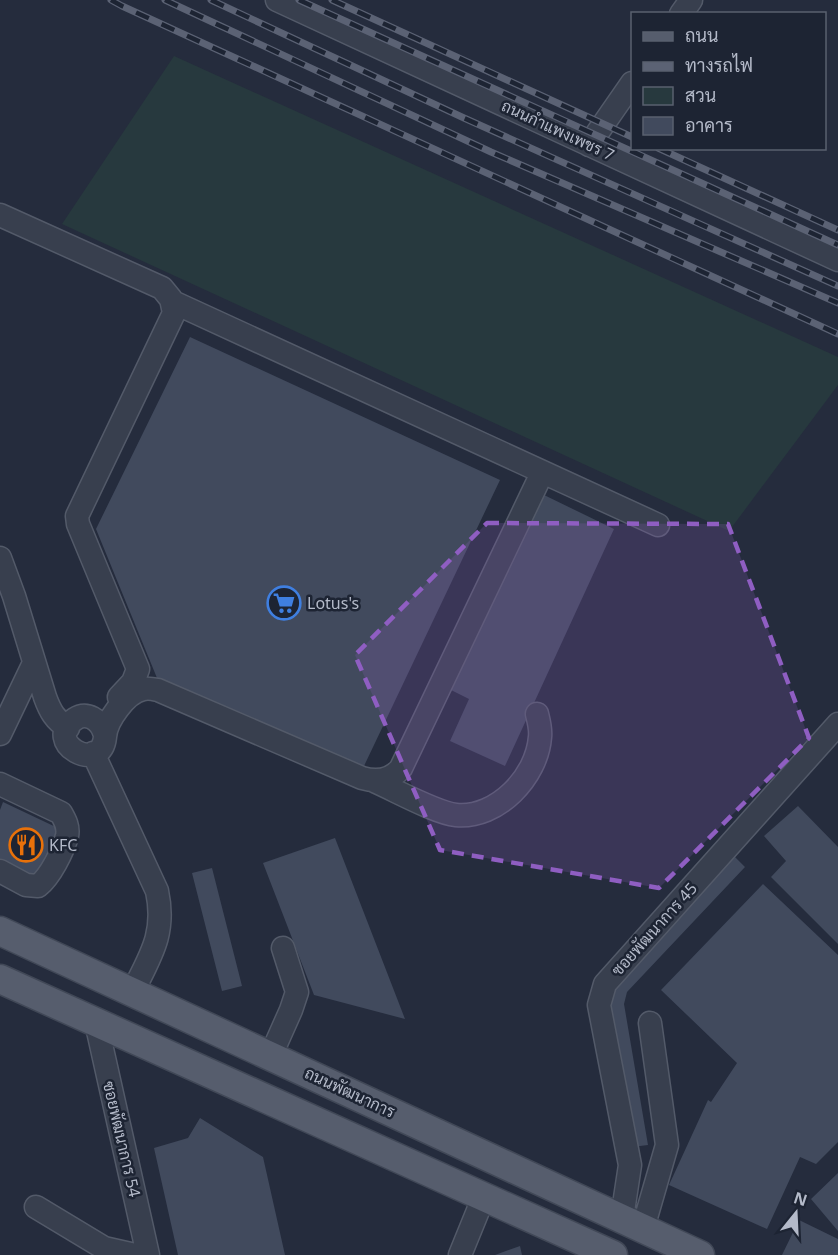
<svg xmlns="http://www.w3.org/2000/svg" width="838" height="1255" font-family="'Noto Sans',Sarabun,sans-serif">
	<rect width="100%" height="100%" fill="#252c3d"/>
	<path fill="#27393e" d="M174,56L838,357V385L729,531L62,224Z"/>
	<path fill="#414a5d" d="M190,337L500,480L364,766L157,678L96,529Z
		M542,494L614,529L505,766L450,741L469,699L449,689Z
		M3,802L60,829L37,879L0,861V810Z
		M798,806L838,847V944L771,877L786,861L764,836Z
		M335,838L405,1019L314,995L263,863Z
		M732,854L745,867L627,992L624,1004L648,1145L632,1147L609,1007V993Z
		M212,868L242,986L222,991L192,873Z
		M763,884L838,955V1142L816,1164L800,1157L767,1229L669,1185L708,1100L711,1102L737,1063L661,990Z
		M200,1118L263,1157L285,1255H178L154,1148L188,1138Z
		M838,1173V1231L811,1199Z
		M799,1220L838,1239V1255H782Z
		M520,1246L522,1255H495Z"/>
	<g fill="none" stroke-linecap="round" stroke-linejoin="round">
		<g stroke="#535a69" stroke-width="25">
			<path id="minor" d="M277,0L838,260
				M681,14L691,0
				M589,145L632,83
				M0,215L162,288L171,299L174,313L77,516L78,524L138,669L133,682L119,697
				M173,302L658,525
				M0,558L14,596L45,697C50,711 55,720 68,728
				M104,732C100,720 87,711 75,719C41,742 101,776 105,737C106,721 126,692 144,689C148,688 153,689 158,690L362,778C376,782 391,781 401,768L542,473
				M0,734L34,663
				M93,753L157,891C166,933 151,955 133,991
				M374,781C395,790 436,813 456,815C497,819 537,777 540,737C541,729 539,722 537,714
				M0,784L61,813C65,820 69,827 67,836C63,851 50,877 38,886L26,885L0,871
				M96,1022L148,1255
				M271,1055L291,1010L297,992L283,948
				M36,1207L104,1248L135,1255
				M622,1218L630,1165L599,1005L605,984L838,724
				M643,1228L667,1145L650,1023
				M460,1255L484,1196"/>
		</g>
		<g stroke="#414857" stroke-width="31">
			<path id="major" d="M0,931L700,1255
				M0,979L613,1255"/>
		</g>
		<use href="#minor" stroke="#383f4e" stroke-width="22"/>
		<use href="#major" stroke="#565d6d" stroke-width="28"/>
		<g stroke="#5b6274" stroke-width="7">
			<path id="rail" d="M111,0L122,6L838,334
				M165,0L491,152L838,303
				M211,0L464,118L838,286
				M299,0L838,245
				M332,0L632,137
				M658,148L838,230"/>
		</g>
		<use href="#rail" stroke="#1d2433" stroke-width="4.5" stroke-dasharray="14" stroke-linecap="butt"/>
	</g>
	<path fill="#8f5ec2" fill-opacity="0.2" stroke="#8f5ec2" stroke-width="4.5" stroke-dasharray="12 8" stroke-linejoin="round" d="M487,523L728,524L809,738L659,888L440,850L355,655Z"/>
	<defs>
		<g id="supermarket-ring" transform="scale(1.725)"><circle r="9.5" fill="#1d2433" stroke="#3f7fe0" stroke-width="1.5"/><path d="M-6-5.5h2.5l.6 2H6L4.5 2H-2.5L-4.4-4H-6ZM-1.5 3.2a1.3 1.3 0 1 0 .1 0ZM3 3.2a1.3 1.3 0 1 0 .1 0Z" fill="#3f7fe0"/></g>
		<g id="restaurant-ring" transform="scale(1.725)"><circle r="9.5" fill="#1d2433" stroke="#e8710a" stroke-width="1.5"/><path d="M-5-6h1v4h1v-4h1v4h1v-4h1v5L-1.5 .5V6h-2V.5L-5-1ZM5-6V6H3V1.5H1.5Q1.5-4 5-6Z" fill="#e8710a"/></g>
	</defs>
	<g fill-rule="evenodd">
		<use href="#supermarket-ring" x="284" y="603"/>
		<use href="#restaurant-ring" x="26" y="845"/>
	</g>
	<g text-anchor="middle" dominant-baseline="central" stroke-width="5" stroke-linejoin="round" paint-order="stroke">
		<g font-size="16" fill="#b4bac9" stroke="#1d2433">
			<text transform="translate(558 130) rotate(25)">ถนนกำแพงเพชร 7</text>
			<text transform="translate(654 929) rotate(-48)">ซอยพัฒนาการ 45</text>
			<text transform="translate(350 1092) rotate(25)">ถนนพัฒนาการ</text>
			<text transform="translate(122 1139) rotate(77)">ซอยพัฒนาการ 54</text>
		</g>
		<g font-size="16" fill="#b4bac9" stroke="#1d2433" text-anchor="start">
			<text x="307" y="603">Lotus's</text>
			<text x="49" y="845">KFC</text>
		</g>
	</g>
	<rect x="631" y="12" width="195" height="138" fill="#1d2433" stroke="#59606f" stroke-width="1.5"/>
	<rect x="643" y="32" width="30" height="9" fill="#565d6d" stroke="#59606f" stroke-width="1.5"/>
	<text x="685" y="42" font-size="18" fill="#b4bac9">ถนน</text>
	<rect x="643" y="62" width="30" height="9" fill="#5b6274" stroke="#59606f" stroke-width="1.5"/>
	<text x="685" y="72" font-size="18" fill="#b4bac9">ทางรถไฟ</text>
	<rect x="643" y="87" width="30" height="18" fill="#27393e" stroke="#59606f" stroke-width="1.5"/>
	<text x="685" y="102" font-size="18" fill="#b4bac9">สวน</text>
	<rect x="643" y="117" width="30" height="18" fill="#414a5d" stroke="#59606f" stroke-width="1.5"/>
	<text x="685" y="132" font-size="18" fill="#b4bac9">อาคาร</text>
	<g transform="translate(796 1213) rotate(18)" stroke="#1d2433" stroke-width="4.5" paint-order="stroke">
	<path d="M0-4.5L10 22L0 15L-10 22Z" fill="#b4bac9"/>
	<text y="-9" font-size="16" font-weight="bold" text-anchor="middle" fill="#b4bac9">N</text>
	</g>
</svg>
